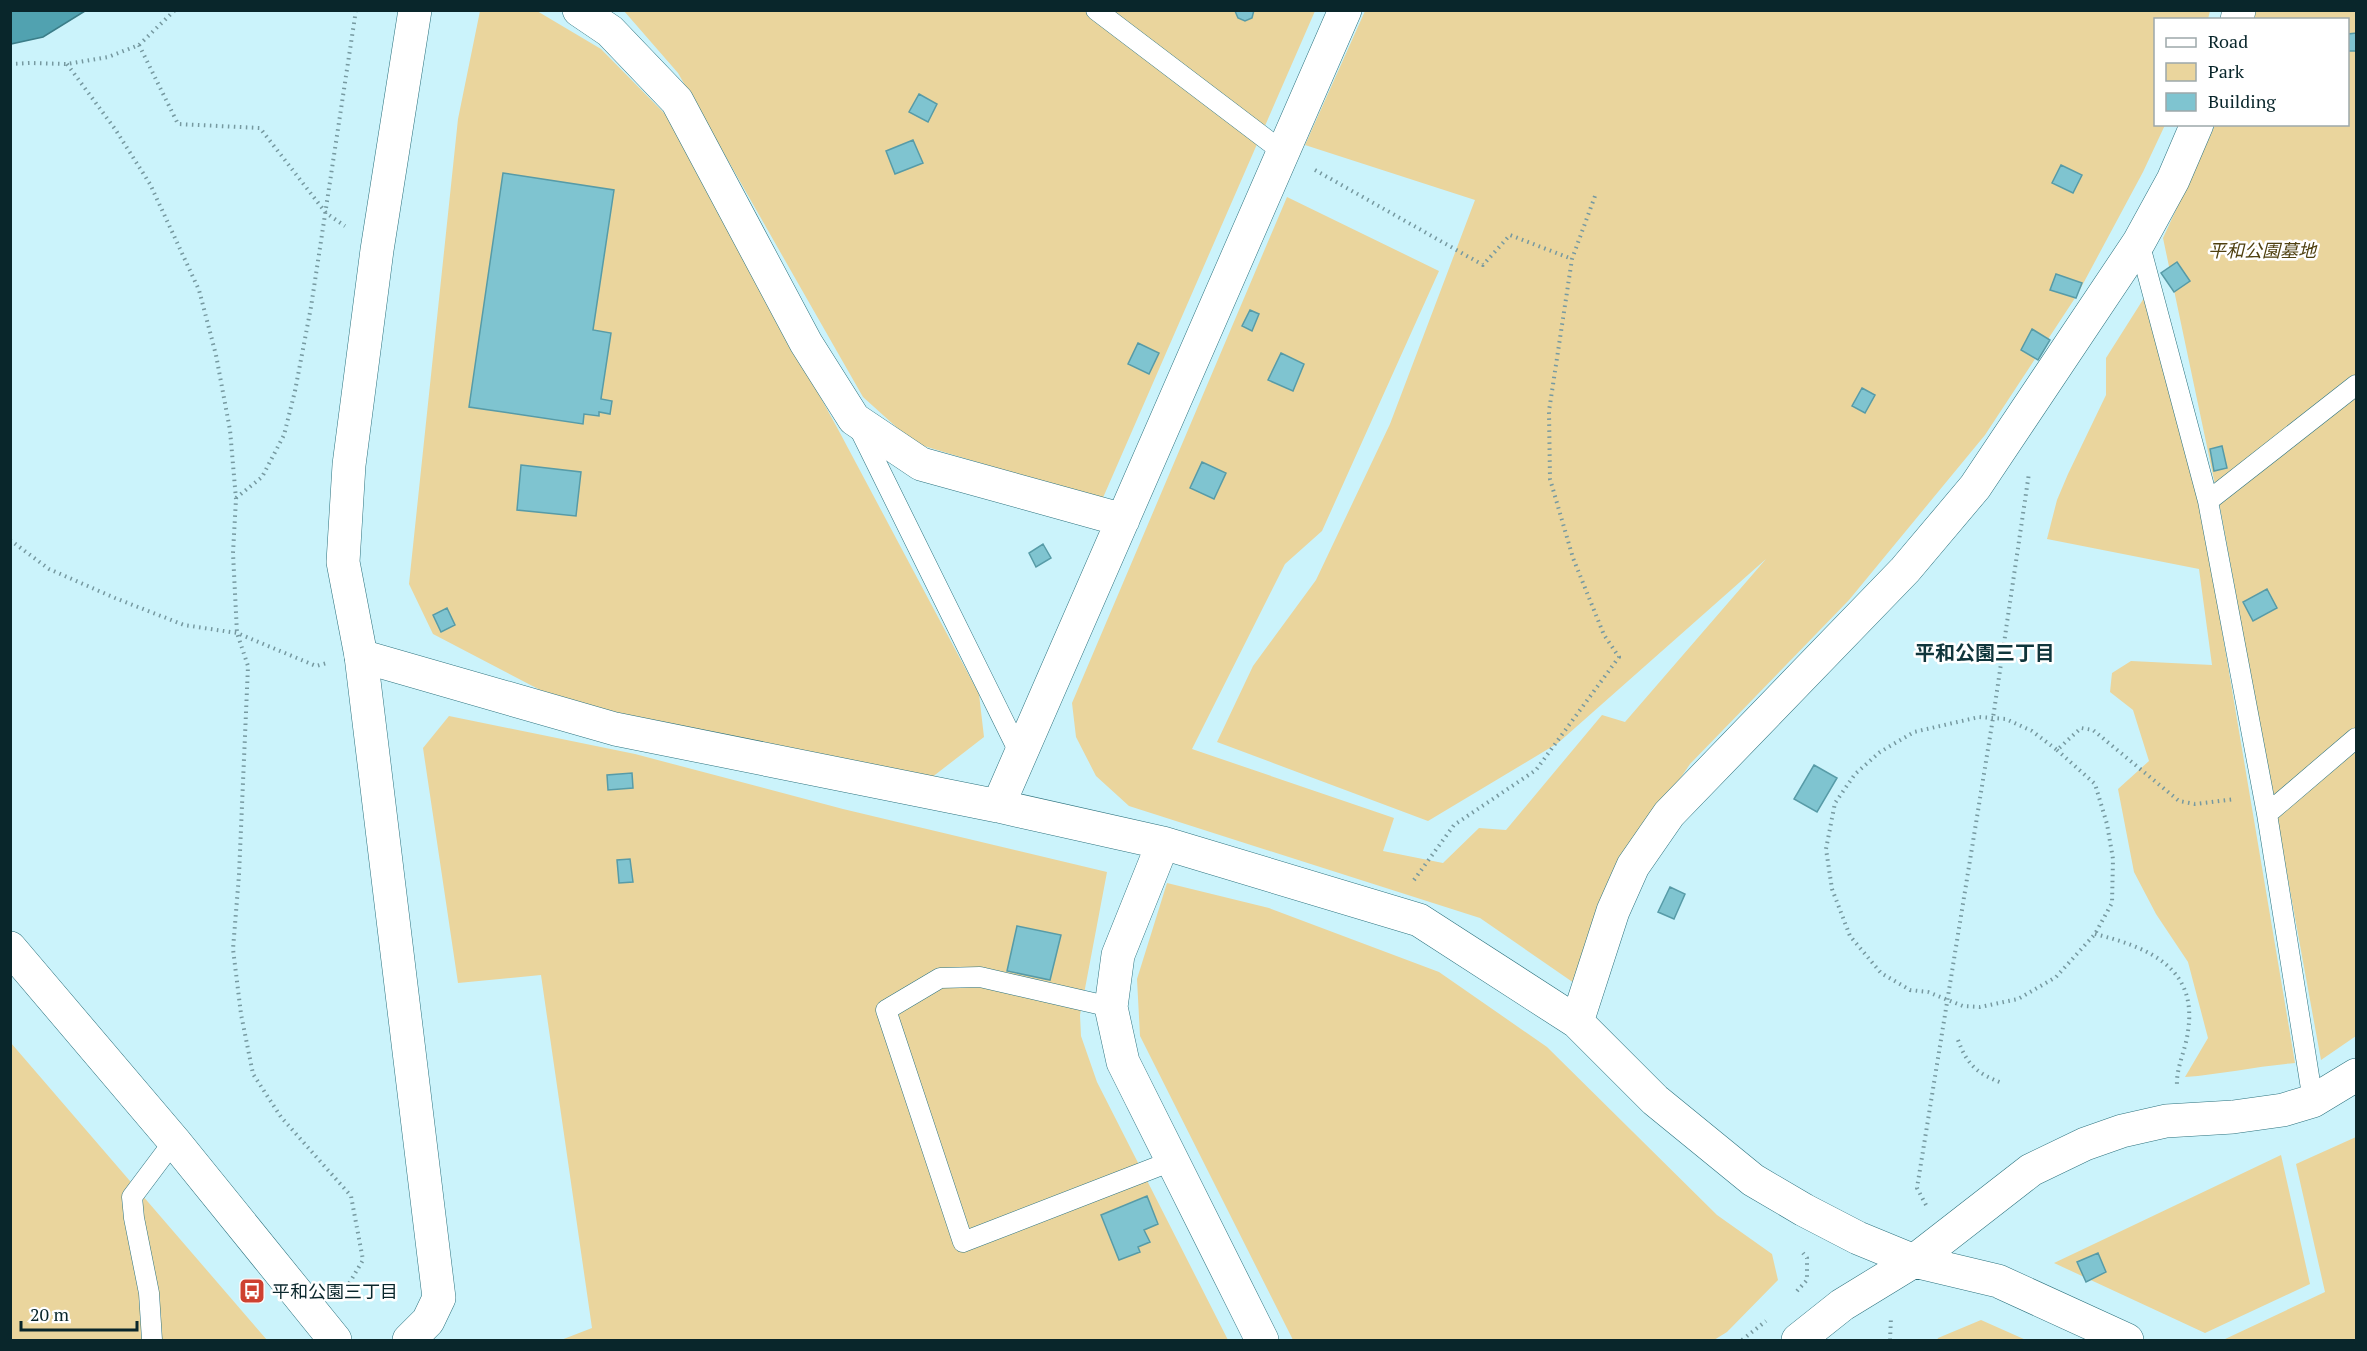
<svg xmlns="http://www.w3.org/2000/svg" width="2367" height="1351" font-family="'PT Serif','Noto Sans JP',serif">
	<rect width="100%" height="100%" fill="#cbf3fb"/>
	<path fill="#ead59d" d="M480,11H537L601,49L667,116L840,433L979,694L984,737L931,778L615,729L433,634L409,584L458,119Z
		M624,11H1315L1102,500L914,443L863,397L678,73Z
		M1365,11H2210L2208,19L2156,20V124L2165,125L2143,172L2077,295L1985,435L1849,600L1690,764L1628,856L1574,983L1480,918L1129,806L1096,776L1076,737L1072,703L1287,197L1439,271L1322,531L1285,564L1192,749L1394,818L1383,851L1443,863L1479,828L1506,830L1602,715L1625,722L1766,559L1558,743L1428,821L1217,742L1253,666L1316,580L1390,424L1475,200L1305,145Z
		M2252,11H2356V1036L2321,1060L2221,513L2163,238L2215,125L2348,124V20L2251,19Z
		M2151,287L2200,500L2295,1063C2258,1066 2222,1074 2185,1077L2208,1038L2188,962L2156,914L2134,872L2118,789L2149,761L2133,710L2110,692L2112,673L2131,661L2212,665L2199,569L2047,539L2057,500L2068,474L2106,395V358Z
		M449,716L635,754L843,809L1107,872L1080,1015L1081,1036L1097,1082L1228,1340H561L592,1328L541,975L458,983L423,748Z
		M1167,883L1269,908L1439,972L1547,1047L1717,1215L1772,1254L1778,1280L1727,1332L1714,1340H1293L1140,1036L1137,979Z
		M11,1043L267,1340H11Z
		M2356,1137V1340H2223L2325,1292L2296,1164Z
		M2281,1155L2310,1284L2205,1333L2054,1263Z
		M1981,1320L2026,1340H1937L1938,1338Z"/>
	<path fill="#51a2b0" stroke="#3b7d88" stroke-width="1.5" d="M11,10H85V11L43,37L11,44Z"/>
	<path fill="#7fc4d0" stroke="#579ba7" stroke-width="1.5" d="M1254,10L1252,18L1245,21L1238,18L1235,11Z
		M2356,33V51H2348V34Z
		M919,94L937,104L928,122L909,112Z
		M913,140L923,163L895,174L886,151Z
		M2061,165L2082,175L2073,193L2052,183Z
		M503,173L614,190L593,330L611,333L601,399L612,401L610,414L599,412V416L584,414L583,424L469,407Z
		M2177,262L2190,281L2174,292L2161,273Z
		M2056,274L2082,283L2076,298L2050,290Z
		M1250,310L1259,314L1252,331L1242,326Z
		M2032,329L2050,340L2038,360L2021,350Z
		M1138,343L1159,353L1149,374L1128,364Z
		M1281,353L1304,364L1293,391L1268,380Z
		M1862,388L1875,395L1865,413L1852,406Z
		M2222,446L2227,468L2214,471L2210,449Z
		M1202,462L1226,473L1214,499L1190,488Z
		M521,465L581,472L576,516L517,510Z
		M1043,544L1051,558L1036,567L1029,553Z
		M2267,589L2277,608L2253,621L2243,602Z
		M447,608L455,625L441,632L433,615Z
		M1814,765L1837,778L1817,812L1794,799Z
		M632,773L633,788L608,790L607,775Z
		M630,859L633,882L619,883L617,860Z
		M1670,887L1685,894L1674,919L1658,912Z
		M1017,926L1061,935L1050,980L1007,971Z
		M1147,1196L1158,1224L1144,1230L1150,1242L1138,1247L1140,1252L1119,1260L1101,1215Z
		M2098,1253L2106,1272L2086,1282L2077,1262Z"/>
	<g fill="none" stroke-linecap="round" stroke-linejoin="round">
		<g stroke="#2c727e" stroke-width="21">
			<path id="lane" d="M1096,10L1283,152
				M2139,242L2208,501L2267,814L2313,1101
				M858,426L1020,754
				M2208,501L2356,385
				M2267,814L2356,738
				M1111,1007L980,977L940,978L886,1010L963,1242L1172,1161
				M152,1340L149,1293L134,1218L132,1197L174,1141"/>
		</g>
		<g stroke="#2c727e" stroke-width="34">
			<path id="street" d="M579,10L610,31L677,101L806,343L854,419L921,464L1123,520
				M2237,20L2239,10
				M361,656L615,729L998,806L1163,843L1419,920L1577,1022L1655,1100L1753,1180L1804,1210L1858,1238L1914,1261L1998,1281L2127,1340
				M998,806L1345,10
				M1163,843L1118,955L1111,1007L1123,1062L1262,1340
				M1577,1022L1613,911L1633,866L1669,814L1905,570L1975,487L2139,242L2173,180L2197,124
				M1798,1340L1842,1305L1914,1261L2031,1170L2085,1144L2122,1131L2166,1121L2233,1117L2283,1110L2313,1101L2356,1075"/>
		</g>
		<g stroke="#2c727e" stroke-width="34">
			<path id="secondary" d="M10,948L174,1141L335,1340
				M409,1340L428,1321L439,1298L361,656L343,562L349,465L377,250L415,10"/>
		</g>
		<path stroke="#7699a0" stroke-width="4" stroke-dasharray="1.5 4.5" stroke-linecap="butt" d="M139,45L178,124L260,128L326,213L345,226
			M10,64L30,63L67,64L108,57L139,45L175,10
			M67,64L115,129L150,184L199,290L216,355L230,430L236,499L233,553L237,633L248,666L239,875L233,949L241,1014L253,1074L281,1117L351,1196L363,1260L347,1287
			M1315,170L1483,265L1510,235L1572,259
			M236,498L262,477L284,435L295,391L311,307L356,10
			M10,540L49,569L115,598L184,625L237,633L316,666L327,663
			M2057,750L2095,784L2107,824L2113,859L2112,903L2095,934L2056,977L2018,999L1980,1007L1963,1006L1928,992L1910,990L1881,973L1850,936L1832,889L1826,849L1835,803L1855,774L1880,752L1914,732L1979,717L2006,719L2032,731L2057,750L2081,728L2093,730L2179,801L2195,804L2235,799
			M1414,880L1454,825L1536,770L1619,657L1604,635L1573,558L1550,479L1549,411L1572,259L1595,196
			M2095,934C2147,947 2198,967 2188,1031C2186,1049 2176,1068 2177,1085
			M1958,1040C1967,1065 1978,1074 2002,1083
			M1926,1205L1917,1188L1993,718L2029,473
			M1797,1291L1807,1280V1258L1803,1253
			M1742,1340L1766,1321
			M1890,1340L1891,1317"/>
		<use href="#lane" stroke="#fff" stroke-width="20"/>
		<use href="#street" stroke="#fff" stroke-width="33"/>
		<use href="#secondary" stroke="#fff" stroke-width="33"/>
	</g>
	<defs>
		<g id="bus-square" transform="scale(1.35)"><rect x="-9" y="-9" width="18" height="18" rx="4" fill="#ce4130" stroke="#fff"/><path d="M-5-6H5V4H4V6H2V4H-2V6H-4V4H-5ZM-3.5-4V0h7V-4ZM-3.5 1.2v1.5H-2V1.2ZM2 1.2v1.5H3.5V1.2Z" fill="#fff"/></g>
	</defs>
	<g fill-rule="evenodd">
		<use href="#bus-square" x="252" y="1291"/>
	</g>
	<g text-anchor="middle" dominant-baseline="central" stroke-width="5" stroke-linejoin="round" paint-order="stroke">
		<g font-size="18" font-style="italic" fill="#4f4010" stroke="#fff">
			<text x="2262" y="250">平和公園墓地</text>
		</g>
		<g font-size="18" fill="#09262b" stroke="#fff" text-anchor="start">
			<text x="272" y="1291">平和公園三丁目</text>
		</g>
		<g font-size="20" font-weight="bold" fill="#0f353b" stroke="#fff">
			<text x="1985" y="652">平和公園三丁目</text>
		</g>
	</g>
	<rect width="2367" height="1351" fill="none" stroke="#09262b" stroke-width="24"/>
	<rect x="2154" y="18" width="195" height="108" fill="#ffffff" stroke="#9da8aa" stroke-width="1.5"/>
	<rect x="2166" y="38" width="30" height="9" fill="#ffffff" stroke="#9da8aa" stroke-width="1.5"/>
	<text x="2208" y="48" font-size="18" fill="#09262b">Road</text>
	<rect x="2166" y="63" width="30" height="18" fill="#ead59d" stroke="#9da8aa" stroke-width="1.5"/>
	<text x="2208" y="78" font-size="18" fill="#09262b">Park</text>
	<rect x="2166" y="93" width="30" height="18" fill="#7fc4d0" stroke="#9da8aa" stroke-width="1.5"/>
	<text x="2208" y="108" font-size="18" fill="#09262b">Building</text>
	<path d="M21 1321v9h116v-9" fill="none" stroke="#09262b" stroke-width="3"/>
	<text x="30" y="1321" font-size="18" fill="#09262b" stroke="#ffffff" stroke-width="4.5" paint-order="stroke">20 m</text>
</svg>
